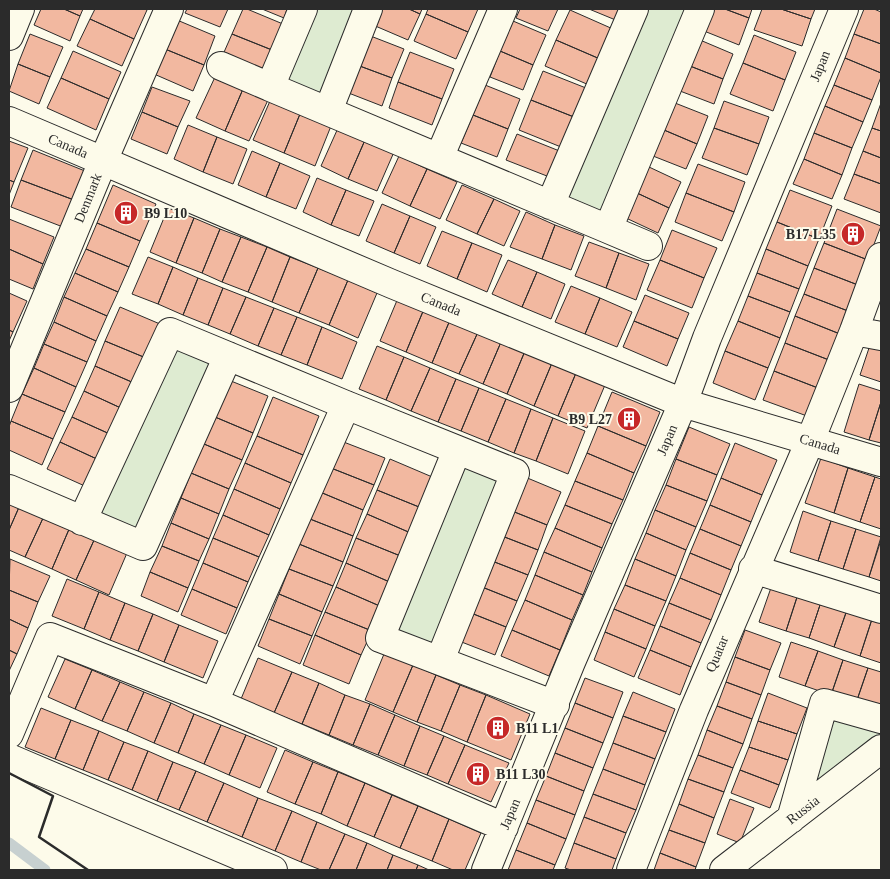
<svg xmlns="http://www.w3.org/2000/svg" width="890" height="879" font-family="'Times New Roman',serif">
	<rect width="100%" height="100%" fill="#fdfbea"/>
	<path fill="#deebd1" stroke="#74746e" d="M303,9H368L328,111L270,87Z
		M634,9H700L608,229L550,205Z
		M171,332L228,356L143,546L82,521Z
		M457,450L515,473L440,660L380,638Z
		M824,703L881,719V749L791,819Z"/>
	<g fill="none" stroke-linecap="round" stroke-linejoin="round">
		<path stroke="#c7d0d0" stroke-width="11" d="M9,843L45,870"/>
	</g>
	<path fill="#f2b8a0" stroke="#2b2b2b" d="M41,9H64L80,16L70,41L34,25Z
		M64,9H83L80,16Z
		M95,9H145L147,10L134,39L90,19Z
		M187,9H228L220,27L185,13Z
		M243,9H247L283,24L272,50L232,34Z
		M262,9H287L284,18Z
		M380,9H409L420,14L408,40L373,25Z
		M409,9H422L420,14Z
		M428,9H478L468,32L426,14Z
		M520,9H558L548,31L516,18Z
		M589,9H624L618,21Z
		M712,9H725L749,18L739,45L704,31Z
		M725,9H752L749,18Z
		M762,9H781L811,19L802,46L754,30Z
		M781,9H815L811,19Z
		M864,9H874L881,12V44L854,34Z
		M570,10L613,29L600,59L556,40Z
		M426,14L468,32L456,59L414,41Z
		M90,19L134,39L122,66L77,46Z
		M177,20L215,36L204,65L165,49Z
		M513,21L546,35L533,65L500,51Z
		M30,34L63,47L50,77L18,64Z
		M232,34L272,50L261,75L221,59Z
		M854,34L881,44V73L845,58Z
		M368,35L404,49L392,78L357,65Z
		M754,35L796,52L785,80L743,63Z
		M556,40L600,59L589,85L545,66Z
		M700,40L733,54L723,79L690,66Z
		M165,49L204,65L193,91L154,74Z
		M73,51L121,72L109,99L61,78Z
		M500,51L533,65L523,90L490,77Z
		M410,52L454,69L442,99L398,82Z
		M845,58L881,73V77L872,100L834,85Z
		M743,63L785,80L773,111L730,94Z
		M18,64L50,77L39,104L9,91Z
		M357,65L392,78L382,106L346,92Z
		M690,66L723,79L714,104L680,91Z
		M543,71L586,88L574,117L531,100Z
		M215,77L243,89L225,131L196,118Z
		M61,78L109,99L96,130L47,108Z
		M398,82L442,99L432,125L389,108Z
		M485,85L520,99L508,129L473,115Z
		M834,85L872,100L863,122L825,106Z
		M152,87L190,101L178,127L142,112Z
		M243,89L268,100L249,141L225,131Z
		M531,100L574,117L561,147L519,130Z
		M270,101L300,114L284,153L253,140Z
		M724,101L769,117L759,144L714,128Z
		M675,103L708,116L697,144L664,130Z
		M881,103V131L872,128Z
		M825,106L863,122L852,148L814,133Z
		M142,112L178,127L167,154L131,139Z
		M300,114L331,126L315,166L284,153Z
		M473,115L508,129L497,157L461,143Z
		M188,125L217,137L203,172L174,159Z
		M338,128L365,140L348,179L321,166Z
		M714,128L759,144L747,175L702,158Z
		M872,128L881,131V158L863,151Z
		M664,130L697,144L686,169L653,156Z
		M814,133L852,148L842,175L804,159Z
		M517,134L562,152L552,178L506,160Z
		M217,137L247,149L233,184L203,172Z
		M365,140L394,152L377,191L348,179Z
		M9,141L28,148L14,182L9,180Z
		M33,150L85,171L74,200L21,180Z
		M252,151L280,163L266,197L238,185Z
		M863,151L881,158V184L854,174Z
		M399,156L427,169L410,206L382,193Z
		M804,159L842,175L832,199L793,184Z
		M280,163L310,176L296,209L266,197Z
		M698,164L745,182L734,212L686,193Z
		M649,167L681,182L669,208L637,193Z
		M427,169L457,182L440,219L410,206Z
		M854,174L881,184V213L844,199Z
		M317,178L346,190L331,225L303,212Z
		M9,180L14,182L9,195Z
		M21,180L74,200L63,227L11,207Z
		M113,185L156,204L140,241L97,223Z
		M462,185L494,199L477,234L446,220Z
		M346,190L374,201L359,236L331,225Z
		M790,190L832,206L819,239L777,222Z
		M637,193L669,208L658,233L626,218Z
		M686,193L734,212L722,241L675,222Z
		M494,199L520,211L504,246L477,234Z
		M382,204L410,216L394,253L366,241Z
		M168,208L194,218L176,263L150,252Z
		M837,209L881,226L868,260L824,243Z
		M526,212L555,225L542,259L510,247Z
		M410,216L436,227L420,264L394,253Z
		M194,218L220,229L202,273L176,263Z
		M9,219L54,237L43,264L9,249Z
		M777,222L819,239L808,266L766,249Z
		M97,223L140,241L129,267L86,249Z
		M555,225L584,236L571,270L542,259Z
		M220,229L241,237L222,282L202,273Z
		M672,230L717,248L704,278L660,260Z
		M442,231L472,243L457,279L427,266Z
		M241,237L267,247L248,292L222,282Z
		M589,242L619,253L606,288L575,276Z
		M472,243L502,255L487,292L457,279Z
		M824,243L868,260L858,285L814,268Z
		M267,247L290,257L272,302L248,292Z
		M9,249L43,264L33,289L9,279Z
		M86,249L129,267L118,292L75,273Z
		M766,249L808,266L799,289L757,273Z
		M619,253L649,264L636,300L606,288Z
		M148,257L173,267L158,304L132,294Z
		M290,257L318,268L299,313L272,302Z
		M508,260L537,272L522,307L492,294Z
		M660,260L704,278L692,308L647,290Z
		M173,267L198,278L183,315L158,304Z
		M318,268L348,280L329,325L299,313Z
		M814,268L858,285L848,311L804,294Z
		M537,272L565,284L551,319L522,307Z
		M75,273L118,292L107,316L64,297Z
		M757,273L799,289L790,312L748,296Z
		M198,278L223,288L208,325L183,315Z
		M348,280L377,293L358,338L329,325Z
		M571,286L600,298L585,334L555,322Z
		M223,288L246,297L230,334L208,325Z
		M9,293L27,301L13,332L9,330Z
		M804,294L848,311L840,334L795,316Z
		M645,295L689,313L678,339L634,321Z
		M748,296L790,312L780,338L738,321Z
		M64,297L107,316L96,341L54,322Z
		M246,297L274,308L258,346L230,334Z
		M398,298L424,309L406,352L380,341Z
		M600,298L632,312L617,347L585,334Z
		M120,307L160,324L146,358L105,341Z
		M274,308L297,317L281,355L258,346Z
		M424,309L450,320L432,363L406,352Z
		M795,316L840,334L829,360L785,343Z
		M297,317L322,327L307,365L281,355Z
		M450,320L478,332L459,374L432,363Z
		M634,321L678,339L667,366L623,347Z
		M738,321L780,338L768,368L725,351Z
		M54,322L96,341L87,362L44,344Z
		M322,327L357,342L342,379L307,365Z
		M9,330L13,332L9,341Z
		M478,332L501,342L483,384L459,374Z
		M105,341L146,358L134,383L95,366Z
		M501,342L525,351L507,394L483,384Z
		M785,343L829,360L818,388L774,371Z
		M44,344L87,362L76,387L34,368Z
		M870,345L881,349V382L860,375Z
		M377,346L404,357L386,400L359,389Z
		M525,351L552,363L534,406L507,394Z
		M725,351L768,368L755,400L713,383Z
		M404,357L430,368L411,411L386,400Z
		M552,363L576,373L558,416L534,406Z
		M95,366L134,383L123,409L84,391Z
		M34,368L76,387L65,412L22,394Z
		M430,368L456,379L438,422L411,411Z
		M774,371L818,388L807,416L763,400Z
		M576,373L605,385L587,428L558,416Z
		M456,379L479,388L461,431L438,422Z
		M231,381L268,396L253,433L215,417Z
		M859,384L881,391V402L869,440L844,432Z
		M479,388L506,399L488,442L461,431Z
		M84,391L123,409L112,435L72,417Z
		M612,392L660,412L646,446L598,426Z
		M22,394L65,412L53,439L11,421Z
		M273,397L319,416L303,455L257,436Z
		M506,399L531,409L514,453L488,442Z
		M881,402V443L869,440Z
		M531,409L553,418L536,461L514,453Z
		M72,417L112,435L99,460L60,442Z
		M215,417L253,433L242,460L204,444Z
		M553,418L585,431L568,474L536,461Z
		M11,421L53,439L42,465L9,450V427Z
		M598,426L646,446L634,473L587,453Z
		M689,427L730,444L717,475L676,459Z
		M257,436L303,455L291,483L245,463Z
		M341,441L385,458L374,485L331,468Z
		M60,442L99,460L87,487L47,469Z
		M735,443L777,460L762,495L721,478Z
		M204,444L242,460L229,489L191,473Z
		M587,453L634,473L623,500L575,481Z
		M821,458L848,468L834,513L805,503Z
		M390,459L437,479L424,509L377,490Z
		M676,459L717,475L707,501L666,485Z
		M245,463L291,483L280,509L234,489Z
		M331,468L374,485L363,510L320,492Z
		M848,468L875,477L860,522L834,513Z
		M191,473L229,489L219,514L181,498Z
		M525,477L561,492L547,525L512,511Z
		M875,477L881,479V529L860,522Z
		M721,478L762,495L751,522L710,505Z
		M575,481L623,500L612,524L565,505Z
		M666,485L707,501L696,527L655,510Z
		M234,489L280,509L269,535L223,515Z
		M377,490L424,509L413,534L367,514Z
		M320,492L363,510L353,536L310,519Z
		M181,498L219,514L209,539L171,523Z
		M9,499L20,505L9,530Z
		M20,505L44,516L25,557L9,550V530Z
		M565,505L612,524L602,548L555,528Z
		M710,505L751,522L741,546L700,529Z
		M655,510L696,527L686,550L646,533Z
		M512,511L547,525L538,550L502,536Z
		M803,511L831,521L818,561L790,552Z
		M367,514L413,534L403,557L356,538Z
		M223,515L269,535L259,557L213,538Z
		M44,516L70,527L52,569L25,557Z
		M310,519L353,536L343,562L299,544Z
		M831,521L856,529L843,569L818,561Z
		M171,523L209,539L199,561L162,546Z
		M70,527L95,538L76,580L52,569Z
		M555,528L602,548L592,572L544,552Z
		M700,529L741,546L731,570L690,553Z
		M856,529L881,537L869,577L843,569Z
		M646,533L686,550L676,576L635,559Z
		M502,536L538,550L528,575L492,561Z
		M95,538L127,553L109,595L76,580Z
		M213,538L259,557L248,582L203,563Z
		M356,538L403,557L392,583L346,563Z
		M881,540V581L869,577Z
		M299,544L343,562L333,586L289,569Z
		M162,546L199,561L188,588L150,572Z
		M544,552L592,572L583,595L535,575Z
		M690,553L731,570L721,595L680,578Z
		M10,559L50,576L38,602L9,590Z
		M635,559L676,576L666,601L625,585Z
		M492,561L528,575L517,601L482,587Z
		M203,563L248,582L237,608L192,589Z
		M346,563L392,583L382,607L336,587Z
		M289,569L333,586L322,612L279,594Z
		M150,572L188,588L178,612L141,596Z
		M535,575L583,595L572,620L525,600Z
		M680,578L721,595L711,620L669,603Z
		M67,579L99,592L84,629L52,616Z
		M773,582L799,591L786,631L759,622Z
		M625,585L666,601L655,626L614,609Z
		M336,587L382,607L372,631L325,612Z
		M482,587L517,601L506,627L471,613Z
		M192,589L237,608L226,634L181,615Z
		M9,590L38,602L28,628L9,619Z
		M799,591L822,599L809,638L786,631Z
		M99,592L125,603L110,640L84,629Z
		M279,594L322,612L312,636L269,619Z
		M822,599L848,607L834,647L809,638Z
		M525,600L572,620L560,650L512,630Z
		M125,603L153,614L138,651L110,640Z
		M669,603L711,620L701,643L660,626Z
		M848,607L873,616L860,656L834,647Z
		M614,609L655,626L646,649L605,632Z
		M325,612L372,631L361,655L315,635Z
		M471,613L506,627L495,655L459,641Z
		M153,614L179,625L164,662L138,651Z
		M873,616L881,619V663L860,656Z
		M9,619L28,628L17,654L9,650Z
		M269,619L312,636L300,664L258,646Z
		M179,625L218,641L203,678L164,662Z
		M660,626L701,643L691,667L650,650Z
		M512,630L560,650L549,676L501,656Z
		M745,630L781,643L770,670L735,657Z
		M605,632L646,649L634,677L594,660Z
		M315,635L361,655L349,684L303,665Z
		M791,642L818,651L805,686L779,677Z
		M9,650L17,654L9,671Z
		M650,650L691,667L680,695L638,678Z
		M818,651L843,660L831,695L805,686Z
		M384,654L413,665L393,712L365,700Z
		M735,657L770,670L761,695L726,682Z
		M258,658L292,672L274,713L241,699Z
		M65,659L92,670L75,709L48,697Z
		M843,660L868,668L856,703L831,695Z
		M413,665L436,675L417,722L393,712Z
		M868,668L881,672V711L856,703Z
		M92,670L120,682L102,721L75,709Z
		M292,672L319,683L302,724L274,713Z
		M436,675L460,685L441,731L417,722Z
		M585,678L623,692L613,718L575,703Z
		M120,682L144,692L127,731L102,721Z
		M726,682L761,695L752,719L717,706Z
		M319,683L345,695L329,735L302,724Z
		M460,685L486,695L467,742L441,731Z
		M144,692L171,703L154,743L127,731Z
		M633,692L675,709L666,732L623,716Z
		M768,693L807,708L797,734L758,721Z
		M345,695L370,704L353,745L329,735Z
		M486,695L530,714L511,760L467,742Z
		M171,703L194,714L178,753L154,743Z
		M575,703L613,718L603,743L565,728Z
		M370,704L395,715L378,755L353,745Z
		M717,706L752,719L743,744L707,730Z
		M41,708L71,720L55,759L25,747Z
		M194,714L221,725L204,764L178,753Z
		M395,715L420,726L404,766L378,755Z
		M623,716L666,732L655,759L613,743Z
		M71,720L99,731L83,770L55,759Z
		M758,721L797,734L788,760L749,747Z
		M221,725L246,735L229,775L204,764Z
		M420,726L444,736L427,775L404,766Z
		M565,728L603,743L593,768L555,753Z
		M707,730L743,744L733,768L698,755Z
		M99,731L124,742L108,780L83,770Z
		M246,735L277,748L260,788L229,775Z
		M444,736L465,745L448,784L427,775Z
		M124,742L148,751L132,790L108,780Z
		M613,743L655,759L645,785L603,769Z
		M465,745L509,763L491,802L448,784Z
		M749,747L788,760L779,785L740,770Z
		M285,750L313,762L295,804L267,792Z
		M148,751L173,762L157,801L132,790Z
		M555,753L593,768L584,791L546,776Z
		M698,755L733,768L724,792L688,779Z
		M173,762L196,771L179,810L157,801Z
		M313,762L338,772L321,814L295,804Z
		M603,769L645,785L636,810L593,794Z
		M740,770L779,785L770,808L731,793Z
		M196,771L224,783L207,822L179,810Z
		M338,772L365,783L347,826L321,814Z
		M546,776L584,791L575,815L536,800Z
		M688,779L724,792L714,818L679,804Z
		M224,783L258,798L242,837L207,822Z
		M365,783L392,795L374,837L347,826Z
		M593,794L636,810L626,833L584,817Z
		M392,795L418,806L400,848L374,837Z
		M258,798L292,811L275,851L242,837Z
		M730,799L754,808L740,843L717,834Z
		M536,800L575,815L566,839L527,823Z
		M679,804L714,818L705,843L669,830Z
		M418,806L449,819L432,861L400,848Z
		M292,811L317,822L301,862L275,851Z
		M584,817L626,833L616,859L574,843Z
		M449,819L481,833L465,870H453L432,861Z
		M317,822L345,834L329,870H321L301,862Z
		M527,823L566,839L555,865L516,850Z
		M669,830L705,843L696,867L660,853Z
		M345,834L367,843L356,870H329Z
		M367,843L393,855L387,870H356Z
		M574,843L616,859L612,870H571L565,868Z
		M516,850L555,865L553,870H508Z
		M660,853L696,867L695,870H654Z
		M393,855L418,865L416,870H387Z
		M418,865L429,870H416Z"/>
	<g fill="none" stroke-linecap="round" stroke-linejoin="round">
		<g stroke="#2b2b2b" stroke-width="30">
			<path id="minor" d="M303,9L270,87L608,229L700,9
				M9,36L20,9
				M221,66L270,87
				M328,111L368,9
				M9,121L392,284L683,403L881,462
				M439,158L503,9
				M550,205L634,9
				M608,229L648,246
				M854,331L881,336
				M9,388L103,161L169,9
				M457,450L380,638L555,705
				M9,489L143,546L228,356
				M82,521L170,332L346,405L515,473L440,660
				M753,569L881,609
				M214,702L346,405
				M9,734L50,637L214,702L504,827
				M9,758L273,870
				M791,819L824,703L881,719
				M486,870L571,662L683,403L707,338L844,9
				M631,870L694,710L810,441L854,331L881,257
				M724,870L881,749"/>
		</g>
		<use href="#minor" stroke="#fdfbea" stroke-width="28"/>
		<path stroke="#2b2b2b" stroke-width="2.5" d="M9,773L53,796L39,837L88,870"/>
	</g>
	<defs>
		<g id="building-disc" transform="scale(1.25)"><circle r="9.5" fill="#c62828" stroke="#fdfbea"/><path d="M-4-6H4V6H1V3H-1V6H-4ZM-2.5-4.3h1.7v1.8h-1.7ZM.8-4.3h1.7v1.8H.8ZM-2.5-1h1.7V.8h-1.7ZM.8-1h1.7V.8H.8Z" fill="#fff"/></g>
	</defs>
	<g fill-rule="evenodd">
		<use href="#building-disc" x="126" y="213"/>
		<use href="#building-disc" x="853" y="234"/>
		<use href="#building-disc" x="629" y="419"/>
		<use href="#building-disc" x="498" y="728"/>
		<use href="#building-disc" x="478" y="774"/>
	</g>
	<g text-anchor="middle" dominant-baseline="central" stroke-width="4" stroke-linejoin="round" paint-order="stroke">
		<g font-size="14" fill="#2b2b2b" stroke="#fdfbea">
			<text transform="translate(820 66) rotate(-68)">Japan</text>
			<text transform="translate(68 146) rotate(23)">Canada</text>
			<text transform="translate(88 198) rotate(-68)">Denmark</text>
			<text transform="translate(441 304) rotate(22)">Canada</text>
			<text transform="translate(667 440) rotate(-67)">Japan</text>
			<text transform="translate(820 444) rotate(17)">Canada</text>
			<text transform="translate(717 654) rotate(-67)">Quatar</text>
			<text transform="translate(803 810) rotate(-38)">Russia</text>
			<text transform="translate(510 814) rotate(-67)">Japan</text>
		</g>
		<g font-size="14" font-weight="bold" fill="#2b2b2b" stroke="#fdfbea" text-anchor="start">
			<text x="144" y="213">B9 L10</text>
			<text x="836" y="234" text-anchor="end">B17 L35</text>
			<text x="612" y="419" text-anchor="end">B9 L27</text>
			<text x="516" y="728">B11 L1</text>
			<text x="496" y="774">B11 L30</text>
		</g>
	</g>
	<rect width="890" height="879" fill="none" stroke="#2b2b2b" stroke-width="20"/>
</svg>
